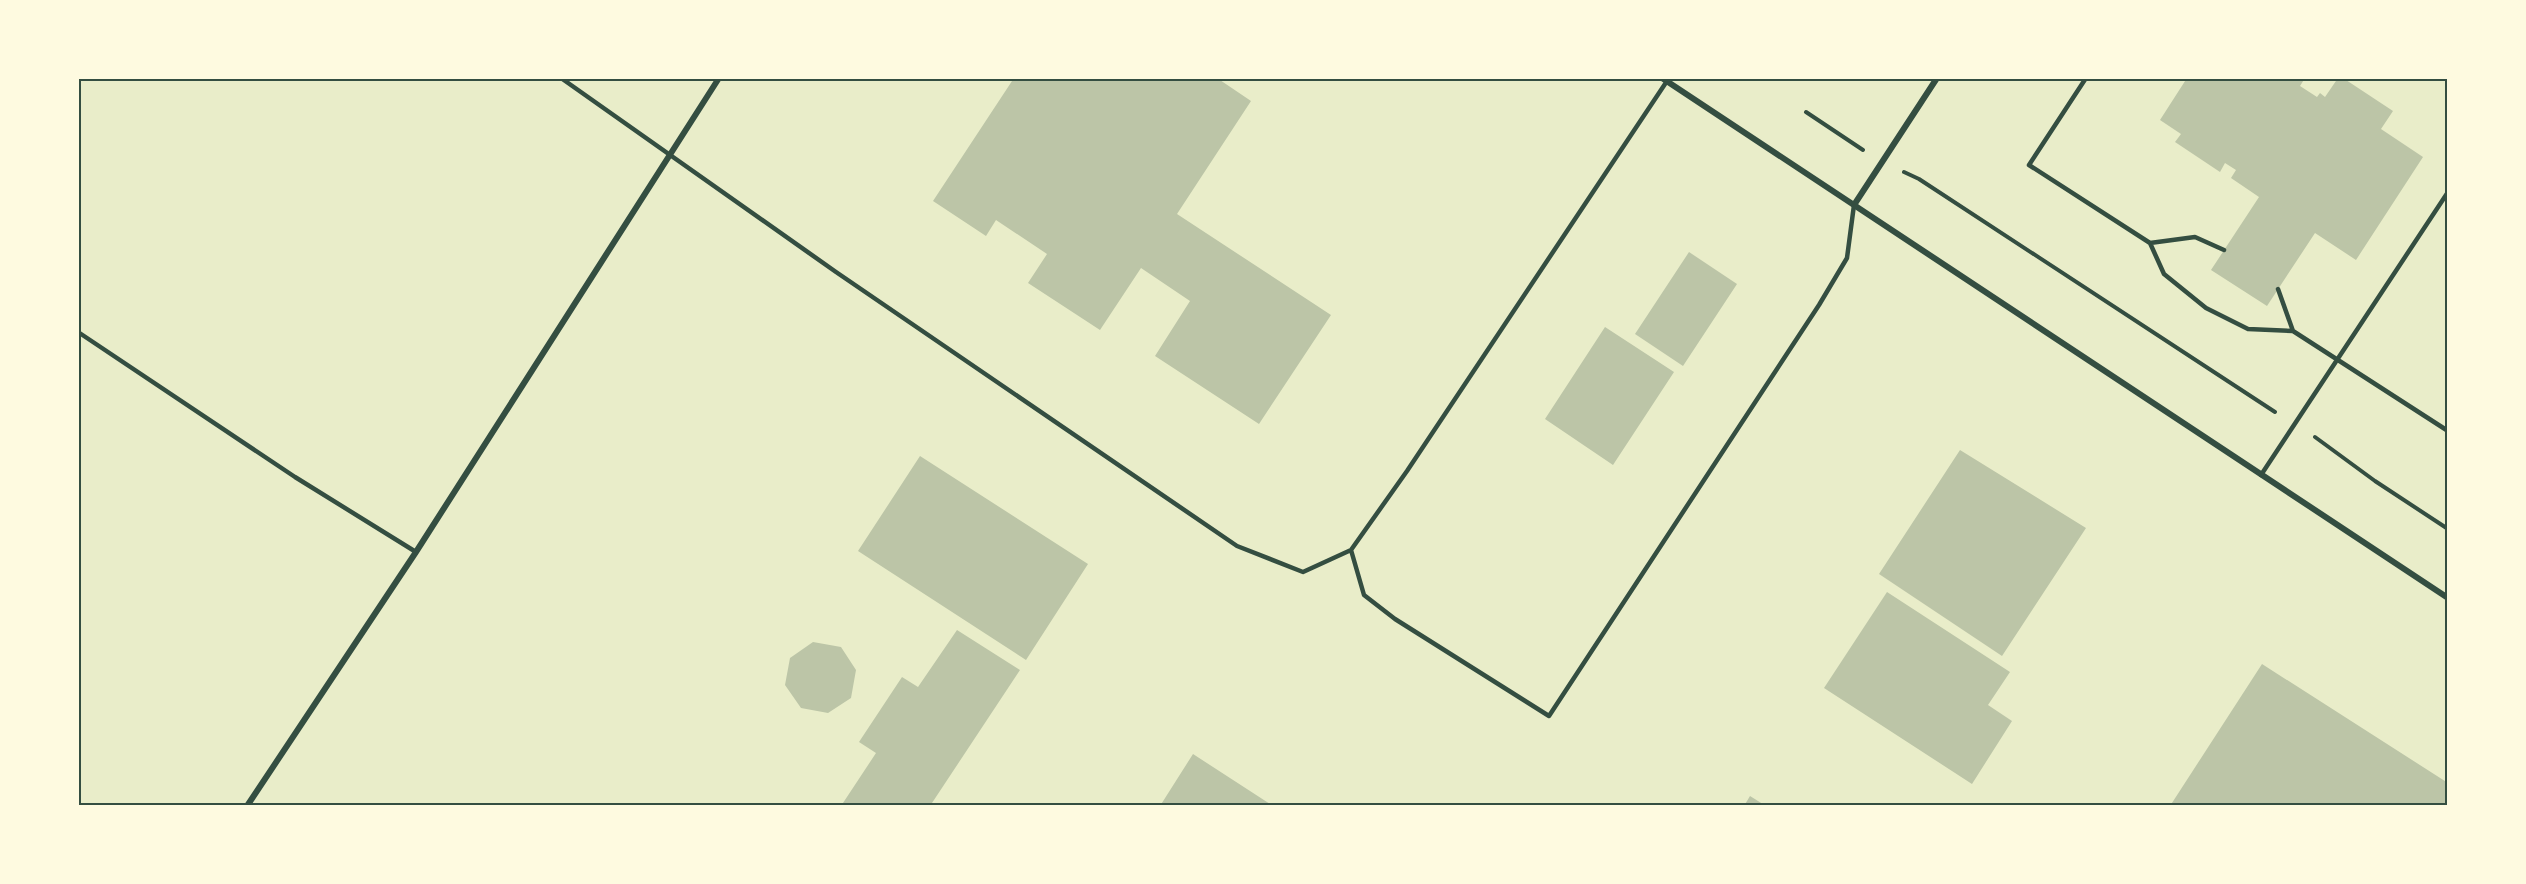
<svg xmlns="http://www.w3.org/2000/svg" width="2526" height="884" font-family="'Noto Sans',sans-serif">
	<rect width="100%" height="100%" fill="#e9edc9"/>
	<path fill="#bcc5a7" d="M1014,78H1217L1251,101L1177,214L1331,315L1259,424L1155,356L1190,301L1141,268L1100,330L1028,283L1047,254L996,220L986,236L933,201Z
		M2187,78H2305L2300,86L2317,97L2320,93L2325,97L2338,78H2343L2393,111L2381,129L2423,157L2356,260L2315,233L2267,306L2211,270L2259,197L2231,178L2236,170L2225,163L2220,172L2175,142L2181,134L2160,120Z
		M1689,252L1737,284L1683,366L1635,334Z
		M1605,327L1674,372L1613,465L1545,419Z
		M1960,450L2086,528L2002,656L1879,574Z
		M920,456L1088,564L1026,660L858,551Z
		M1887,592L2010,672L1988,705L2012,721L1972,784L1824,688Z
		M957,630L1020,670L930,806H841L876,753L859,742L902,677L918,687Z
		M813,642L841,647L856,670L851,698L828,713L801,708L785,685L790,658Z
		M2262,664L2448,783V806H2170Z
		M1193,754L1273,806H1160Z
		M1750,796L1766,806H1744Z"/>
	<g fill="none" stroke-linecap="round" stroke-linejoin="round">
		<path stroke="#344e41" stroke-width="4" d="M1806,112L1863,150
			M1904,172L1919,179L2275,412
			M2315,437L2375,481L2448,529"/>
		<path stroke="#344e41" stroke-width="4.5" d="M561,78L836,272L1237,546L1303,572L1351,550L1407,471L1667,81
			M2086,78L2029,165L2150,243L2164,274L2206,308L2248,329L2293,331L2448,431
			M2150,243L2195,237L2224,250
			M2278,289L2293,331
			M78,332L295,477L416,552
			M2261,475L2448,192
			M1351,550L1364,595L1395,619L1549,716L1819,305L1847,258L1854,205"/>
		<path stroke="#344e41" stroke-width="6" d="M1662,78L2448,598
			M1854,205L1937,78
			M247,806L416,552L719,78"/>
	</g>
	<rect width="2526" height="884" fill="none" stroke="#fefae0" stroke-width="159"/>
	<rect x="80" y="80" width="2366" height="724" fill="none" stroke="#344e41" stroke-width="2"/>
</svg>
